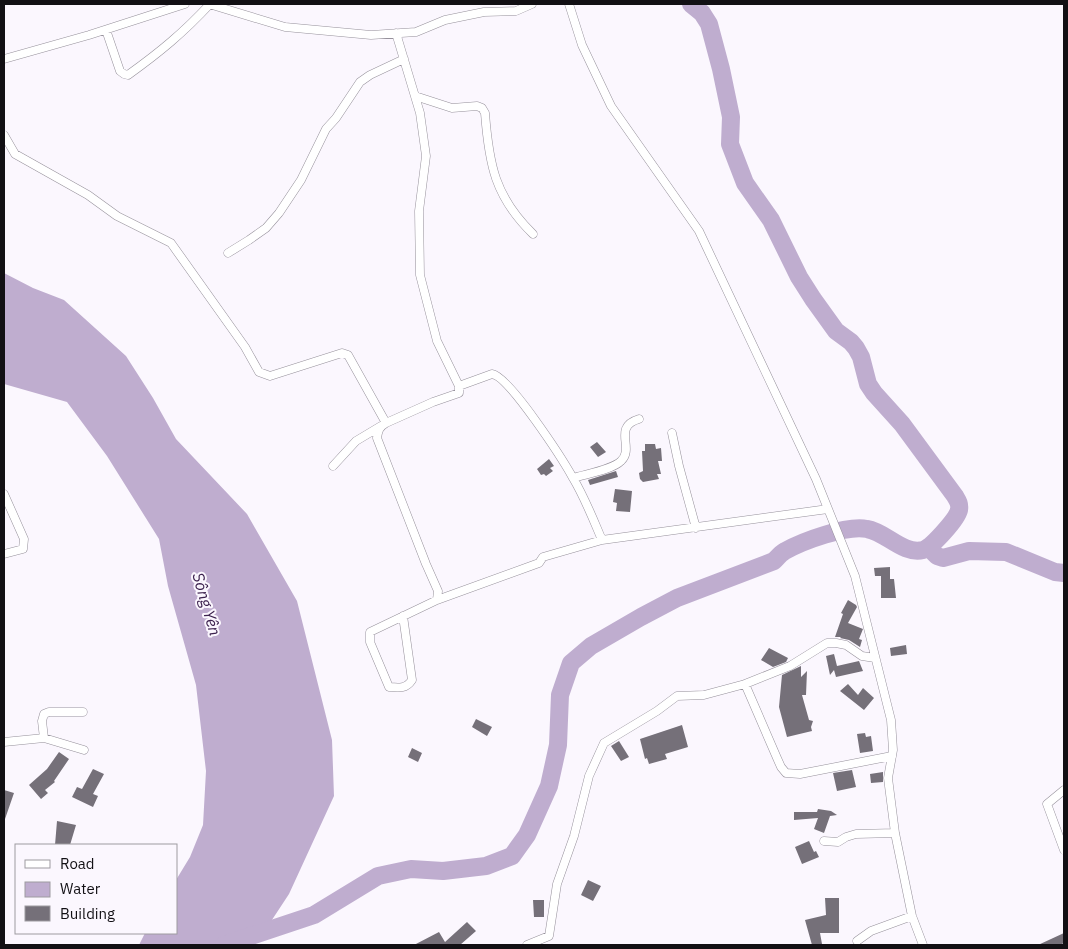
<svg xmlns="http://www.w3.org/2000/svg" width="1068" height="949" font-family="'IBM Plex Sans',sans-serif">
	<rect width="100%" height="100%" fill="#fbf7fe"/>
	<path fill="#bfadcf" d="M4,273L33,288L64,300L126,356L153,398L176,439L247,514L297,601L332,740L334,796L289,894L264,932L251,945H139L145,933H176V880L190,857L203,825L206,771L196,685L168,586L159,539L107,456L67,402L4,384Z"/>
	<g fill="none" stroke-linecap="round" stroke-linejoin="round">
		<path stroke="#bfadcf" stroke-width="18" d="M928,547L937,556L943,558L969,551L1006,552L1055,572L1064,573
			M224,945L314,915L378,876L411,869L443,871L486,866L512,856L527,835L549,786L558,745L560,695L571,663L591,646L641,617L677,598L774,561C777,558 781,553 785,551C803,541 846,525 867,529C886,532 903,555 923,550C932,547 957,519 959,510C960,504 958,501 955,496L902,424L874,393L868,384L861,357L856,348L851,342L836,331L813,299L799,277L771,220L745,183L730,144L731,117L721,69L709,24L702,13L691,4"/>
	</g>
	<path fill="#757079" d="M597,442L606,452L598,457L590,447Z
		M645,444H655L656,449L661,448L662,461H658L661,474H657L659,479L643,482L640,479L639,473L643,471L642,451H645Z
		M549,459L554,466L550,468L553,471L546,476L544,474L541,475L537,469Z
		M616,471L618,477L590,485L588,480Z
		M615,489L632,491L630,512L616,511L617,503L613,502Z
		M890,567V579H894L896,598H881V576H875L874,568Z
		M848,600L856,605L857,607L848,623L863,629L859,639L862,640L860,647L849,640L840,638L841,637H835L843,614L841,613Z
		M906,645L907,654L891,656L890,648Z
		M769,648L788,658L786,662L773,667L761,660Z
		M834,654L837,666L859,661L863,671L836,677L834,670L830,675L826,656Z
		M801,666V677L807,671L806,695H802L809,720L813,721L811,727L812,731L787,737L779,707L782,675Z
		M848,684L858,695L863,688L874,698L864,710L840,691Z
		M476,719L492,727L487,736L472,727Z
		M682,725L688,747L665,754L667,759L649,764L647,758L645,759L640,739Z
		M865,733L866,737L871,736L873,751L860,753L857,734Z
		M619,741L629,757L621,761L611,746Z
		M412,748L422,753L418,762L408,757Z
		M59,752L69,759L54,781L55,782L45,790L48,793L41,799L29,785L47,769Z
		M93,769L104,774L93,794L98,796L93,807L72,797L77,787L82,789Z
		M852,770L856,787L837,791L833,773Z
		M883,772V782L871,783L870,774Z
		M4,790L14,793L5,819L4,818Z
		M818,809L831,811L837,815L830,816L824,833L814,829L818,818L794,820V812H817Z
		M57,821L76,825L70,845H55Z
		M809,841L814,852L816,851L819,857L802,864L795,847Z
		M588,880L601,886L593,901L581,895Z
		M825,898H839V933H820L822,944L812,945L805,920L826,915Z
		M533,900H544V917H534Z
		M467,922L476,931L460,945H414L439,932L445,942Z
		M1064,933V943L1060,945H1038Z"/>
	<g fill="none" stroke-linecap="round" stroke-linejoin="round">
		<g stroke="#96919b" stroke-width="9">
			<path id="street" d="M209,4L285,27L371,35L416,32L445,20L484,12L516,11L532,4
				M569,4L582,45L611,106L699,231L816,479L855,576L891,720L893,750L888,778L895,833L912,916L923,945
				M106,30L120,71L124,74L128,75C160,52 183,33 210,4
				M396,33L420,113L426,156L419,211L420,275L437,341L459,386V393L433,402L386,423C379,427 378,431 377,438L426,564L438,591L437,600L370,632V642L389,687C399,688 406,689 412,680L403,616
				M4,59L89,35L185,4
				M415,96L452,108L477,106L482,108L485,113C489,165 495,197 533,234
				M4,135L15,154L88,195L117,216L171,243L245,347L259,372L270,376L342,353L348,355L386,423
				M228,253L249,240L266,228L279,213L301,180L326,129L336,118L360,82L370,75L404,59
				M459,386L492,374C509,376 563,460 573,478C585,498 593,519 602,540
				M672,433L679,466L696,528
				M333,466L356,441L381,426
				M573,478C585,474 612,470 621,461C635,448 612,427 639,419
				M4,494L24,539L23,549L4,554
				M437,600L539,563L543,557L602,540L828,509
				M745,684L777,758L781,767L786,773L800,774L892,756
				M44,738L42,721L44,714L49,712H83
				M4,742L44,738L84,750
				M1064,790L1047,804L1064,850
				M824,841L838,842L846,837L856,834L895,833
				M857,941L871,931L912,916
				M527,945L549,936L557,884L574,836L589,776L604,743L657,711L677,696L704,695L745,684L790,666L827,643H836L846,645L862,656L875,658"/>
		</g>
		<use href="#street" stroke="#fff" stroke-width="8"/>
	</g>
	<g text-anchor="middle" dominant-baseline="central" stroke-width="4" stroke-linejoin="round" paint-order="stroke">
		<g font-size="16" font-style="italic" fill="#3c224e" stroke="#fbf7fe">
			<text transform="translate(207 604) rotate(74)">Sông Yên</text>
		</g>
	</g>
	<rect width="1068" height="949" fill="none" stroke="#121014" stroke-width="10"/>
	<rect x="15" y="844" width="162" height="90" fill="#fbf7fe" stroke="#9e9ba0"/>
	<rect x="25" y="860" width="25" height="8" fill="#ffffff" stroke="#9e9ba0"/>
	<text x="60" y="869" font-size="15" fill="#121014">Road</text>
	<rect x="25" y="882" width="25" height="15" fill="#bfadcf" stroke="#9e9ba0"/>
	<text x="60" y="894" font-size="15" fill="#121014">Water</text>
	<rect x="25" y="906" width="25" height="15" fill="#757079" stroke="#9e9ba0"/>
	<text x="60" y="919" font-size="15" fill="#121014">Building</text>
</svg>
